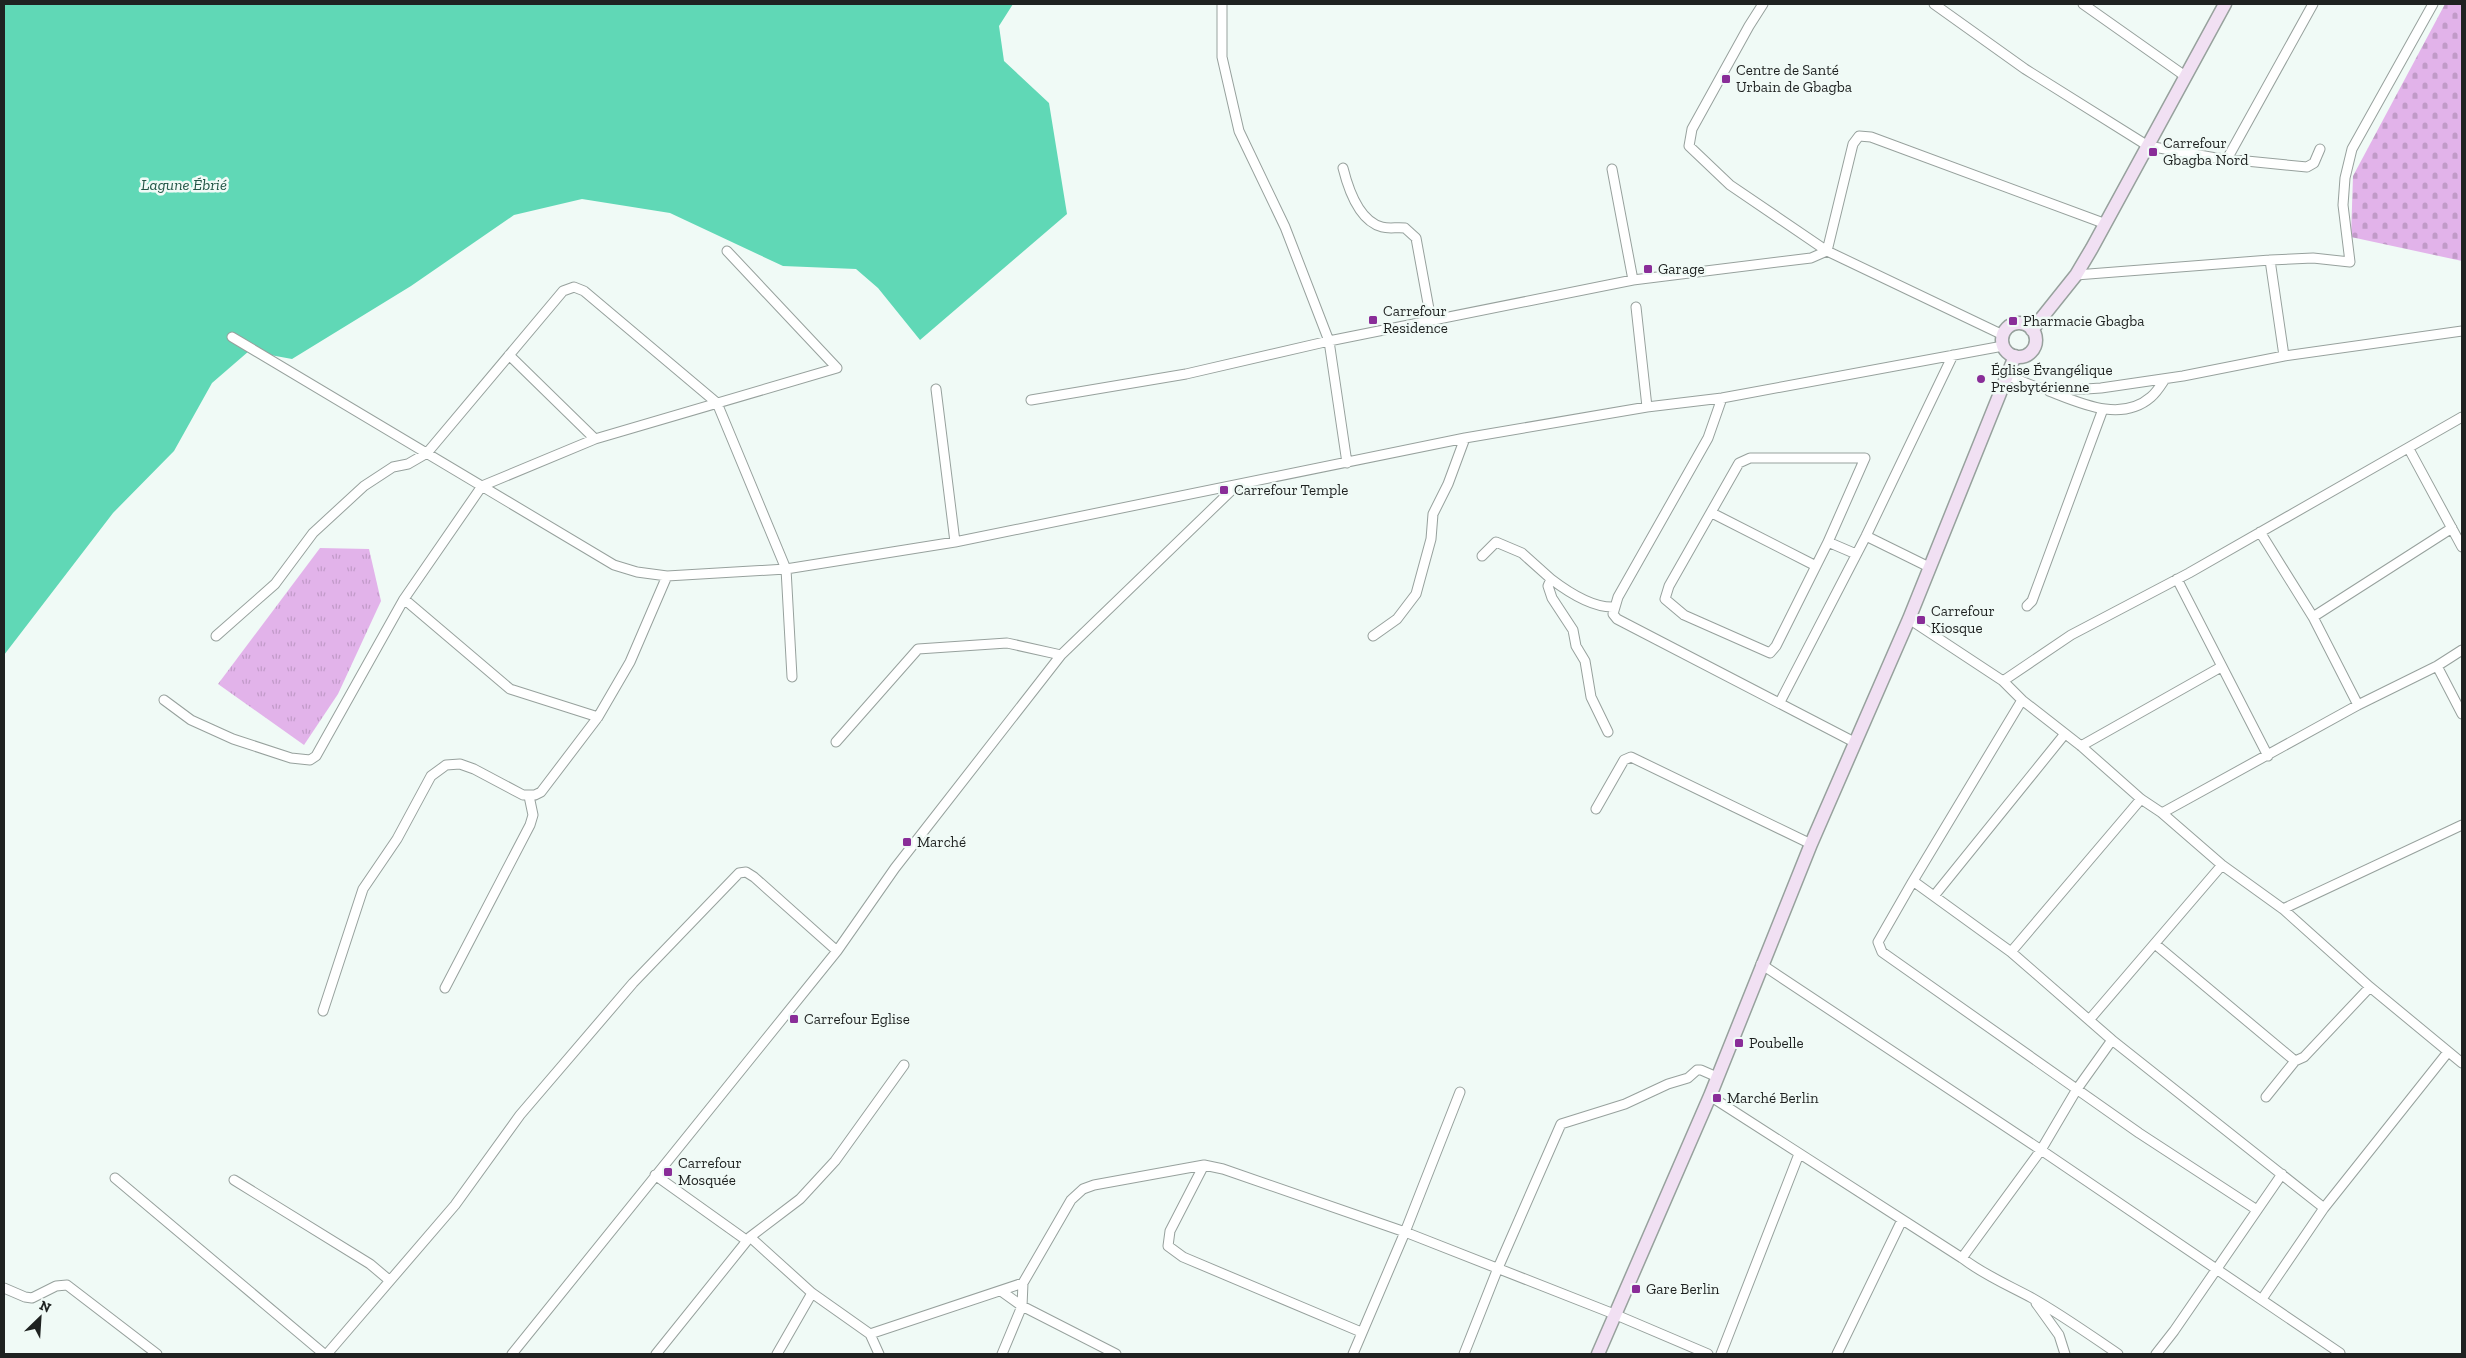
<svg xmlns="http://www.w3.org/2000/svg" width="2466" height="1358" font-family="'Zilla Slab',serif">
	<defs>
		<pattern id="grass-tufts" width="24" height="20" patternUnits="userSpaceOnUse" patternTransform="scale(1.25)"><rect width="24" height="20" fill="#e2b3ea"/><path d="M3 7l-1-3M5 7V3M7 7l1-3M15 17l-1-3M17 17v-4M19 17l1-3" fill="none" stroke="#c19ac8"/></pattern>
		<pattern id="cemetery-stones" width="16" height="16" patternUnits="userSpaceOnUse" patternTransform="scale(1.25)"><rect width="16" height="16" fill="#e2b3ea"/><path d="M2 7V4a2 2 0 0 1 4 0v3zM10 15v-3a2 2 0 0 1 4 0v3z" fill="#c19ac8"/></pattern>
	</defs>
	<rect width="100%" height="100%" fill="#f0faf6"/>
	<path fill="url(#grass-tufts)" d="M320,548L369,549L381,601L338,694L304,745L218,684Z"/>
	<path fill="url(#cemetery-stones)" d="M2445,4H2462V261L2351,237L2353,176Z"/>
	<path fill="#60d8b6" d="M4,4H1013L999,26L1004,61L1049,103L1067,214L920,340L878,288L856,269L783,266L670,213L582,199L514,215L411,286L292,359L249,351L212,383L174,451L113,513L4,655Z"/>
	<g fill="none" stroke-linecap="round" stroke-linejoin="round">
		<g stroke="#97a19d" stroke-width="11">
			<path id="street" d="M1222,4V57L1239,131L1285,227L1329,341L1347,463
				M1763,4L1749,26L1692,129L1689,146L1730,185L1827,251L2003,335
				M1934,4L2025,69L2148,146L2216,158L2307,167L2314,163L2320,149
				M2083,4L2185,76
				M2227,159L2313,4
				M1343,168C1348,188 1359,221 1382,227C1389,229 1397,227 1405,228L1416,238L1431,320
				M1612,169L1633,280
				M1827,251L1853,144L1859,136L1871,137L2106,224
				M2270,260L2284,356
				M2076,275L2270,260L2313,258L2350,262L2343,205L2345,178L2352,149L2433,4
				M1636,307L1647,407
				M232,337L614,565L637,572L667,576L786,569L955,542L1465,438L1647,407L1722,398L2003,346
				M509,355L595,439
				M2008,376L2039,388L2071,390L2101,388L2183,376L2284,356L2462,331
				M936,389L955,542
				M2049,391C2080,403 2121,423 2151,397C2157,392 2161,385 2165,379
				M1722,398L1708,438L1618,597L1613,614L1617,619L1856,743
				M1031,400L1186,374L1329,341L1633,280L1811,258L1827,251
				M2409,449L2462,547
				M1712,513L1816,566
				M2260,532L2313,617L2358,705
				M1866,536L1929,567
				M1828,542L1776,646L1770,653L1684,615L1665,599L1669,586L1739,463L1750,458H1865L1828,542L1856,554
				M1482,556L1496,542L1522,553L1551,579
				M2177,579L2268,756
				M404,599L510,689L598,717
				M2027,606L2032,601L2103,409
				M2313,617L2452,528
				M1909,619L2003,681L2022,700L2081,746L2141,799L2162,813L2222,865L2283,909L2370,987L2462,1063
				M216,636L275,584L313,533L364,486L393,467L408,464L427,453L563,291L574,287L584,291L717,403L786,569L792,677
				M1373,636L1397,619L1416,594L1431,539L1433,514L1448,484L1465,438
				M2437,666L2462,714
				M2003,681L2071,635L2189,573L2462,417
				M164,700L191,720L233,739L291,758L310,760L316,756L404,599L482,486L595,439L837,368L727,251
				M2022,700L1913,881L2011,952L2112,1040L2324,1208
				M1780,702L1866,536L1953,355
				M1608,732L1591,697L1585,661L1576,646L1573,630L1552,598L1548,586L1551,579C1568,592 1592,608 1614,607
				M836,742L918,649L1007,643L1061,655
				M2081,746L2221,667
				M1596,809L1624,760L1631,757L1811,844
				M2162,813L2358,705L2437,666L2462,650
				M1913,881L1878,942L1882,952L2139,1133L2257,1210
				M1934,896L2064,735
				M2283,909L2462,825
				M2155,944L2295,1061L2304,1057L2370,987
				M2011,952L2141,799
				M1761,964L2041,1150L2340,1353
				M445,988L530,825L533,815L529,796
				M323,1011L363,889L397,839L431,776L446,765L460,764L474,769L523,795H535L541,792L598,717L630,662L667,576
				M2090,1019L2222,865
				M1710,1096L1962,1258C1984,1275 2008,1285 2032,1298C2062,1315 2090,1335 2118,1354
				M2266,1097L2295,1061
				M1204,1165L1170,1231L1168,1246L1183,1257L1361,1332
				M655,1175L746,1240
				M115,1178L324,1354
				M234,1180L370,1264L389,1280
				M750,1237L800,1199L835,1161L904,1065
				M1962,1258L2041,1150L2077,1089L2112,1040
				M4,1288L25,1297L32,1298L56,1286L67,1285L157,1354
				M1001,1291L1022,1306L1116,1354
				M2262,1299L2324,1208L2448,1052
				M2036,1303L2059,1335L2065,1354
				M870,1334L1023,1283
				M327,1354L455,1205L520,1115L633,983L739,873L746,872L754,877L837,951
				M512,1354L837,951L895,868L1061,655L1236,486
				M656,1354L750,1237L812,1293L870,1334L879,1354
				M777,1354L812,1293
				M1002,1354L1022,1306L1023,1283L1071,1200L1083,1189L1094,1185L1204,1165L1223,1169L1405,1232L1614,1314L1708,1354
				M1353,1354L1405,1232L1460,1092
				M1464,1354L1498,1268L1561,1124L1625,1104L1668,1084L1688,1078L1697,1070H1701L1717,1077
				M1721,1354L1799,1154
				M1837,1354L1902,1220
				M2156,1354L2174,1331L2282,1174"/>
		</g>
		<g stroke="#97a19d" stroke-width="15">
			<path id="secondary" d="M2002 340a17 17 0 1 1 34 0a17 17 0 1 1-34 0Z
				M2032,330L2076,275L2092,248L2225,4
				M1598,1354L1710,1096L1811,844L1909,619L2015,356"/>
		</g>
		<use href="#street" stroke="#fff" stroke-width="9"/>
		<use href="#secondary" stroke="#f1e0f3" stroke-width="12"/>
	</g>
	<g fill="#892d98" stroke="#f0faf6" stroke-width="2">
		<rect x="1721" y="74" width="10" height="10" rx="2.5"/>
		<rect x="2148" y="147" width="10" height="10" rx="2.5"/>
		<rect x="1643" y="264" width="10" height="10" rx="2.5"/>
		<rect x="1368" y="315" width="10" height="10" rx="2.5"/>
		<rect x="2008" y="316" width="10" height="10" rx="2.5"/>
		<circle cx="1981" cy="379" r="5"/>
		<rect x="1219" y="485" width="10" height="10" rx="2.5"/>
		<rect x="1916" y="615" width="10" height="10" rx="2.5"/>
		<rect x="902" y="837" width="10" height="10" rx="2.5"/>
		<rect x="789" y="1014" width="10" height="10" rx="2.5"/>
		<rect x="1734" y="1038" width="10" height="10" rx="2.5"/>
		<rect x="1712" y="1093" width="10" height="10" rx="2.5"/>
		<rect x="663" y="1167" width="10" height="10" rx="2.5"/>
		<rect x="1631" y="1284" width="10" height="10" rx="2.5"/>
	</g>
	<g text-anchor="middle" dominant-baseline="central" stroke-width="5" stroke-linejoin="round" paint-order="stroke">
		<g font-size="15" fill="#1f2221" stroke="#f0faf6" text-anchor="start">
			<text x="1736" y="70">Centre de Santé<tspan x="1736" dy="17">Urbain de Gbagba</tspan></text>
			<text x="2163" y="143">Carrefour<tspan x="2163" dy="17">Gbagba Nord</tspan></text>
			<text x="1658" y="269">Garage</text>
			<text x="1383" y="311">Carrefour<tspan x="1383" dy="17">Residence</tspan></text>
			<text x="2023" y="321">Pharmacie Gbagba</text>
			<text x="1991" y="370">Église Évangélique<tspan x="1991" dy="17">Presbytérienne</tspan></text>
			<text x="1234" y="490">Carrefour Temple</text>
			<text x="1931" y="611">Carrefour<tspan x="1931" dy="17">Kiosque</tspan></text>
			<text x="917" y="842">Marché</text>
			<text x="804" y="1019">Carrefour Eglise</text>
			<text x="1749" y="1043">Poubelle</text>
			<text x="1727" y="1098">Marché Berlin</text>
			<text x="678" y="1163">Carrefour<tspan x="678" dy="17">Mosquée</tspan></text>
			<text x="1646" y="1289">Gare Berlin</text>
		</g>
		<g font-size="16" font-style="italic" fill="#225546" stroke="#f0faf6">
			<text x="184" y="184">Lagune Ébrié</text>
		</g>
	</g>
	<rect width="2466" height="1358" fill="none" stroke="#1f2221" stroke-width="10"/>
	<g transform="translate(40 1318) rotate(25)" stroke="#f0faf6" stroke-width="4" paint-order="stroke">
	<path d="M0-4L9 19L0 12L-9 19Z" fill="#1f2221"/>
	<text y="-8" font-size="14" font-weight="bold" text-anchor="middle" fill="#1f2221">N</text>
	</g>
</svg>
